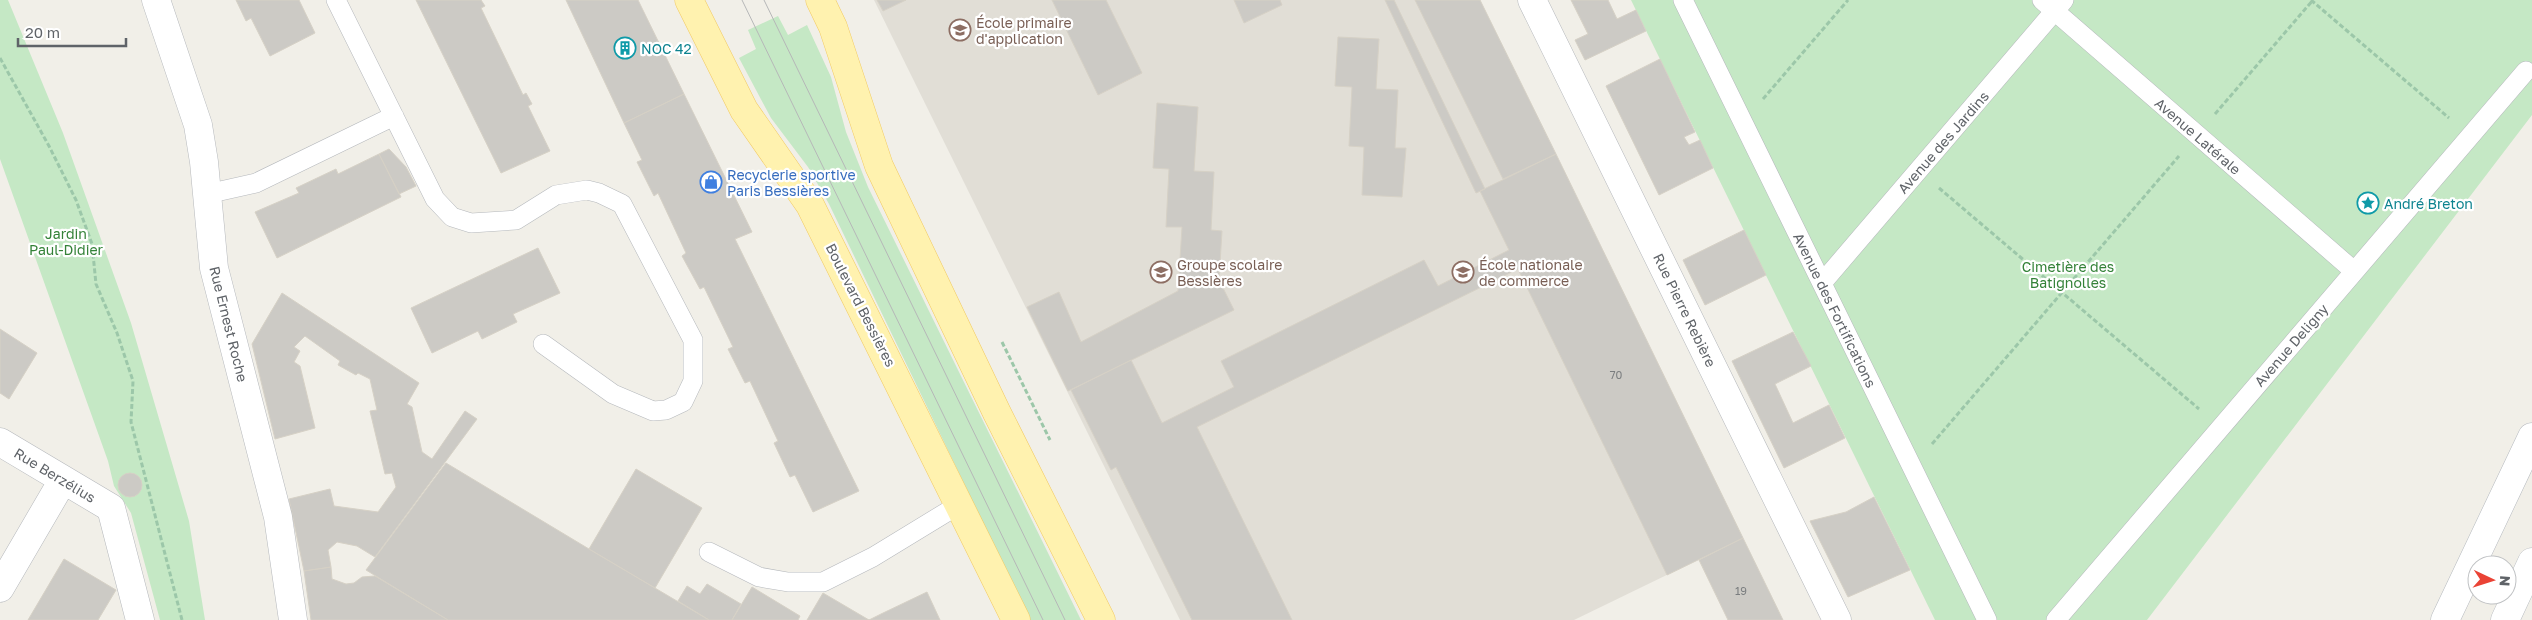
<svg xmlns="http://www.w3.org/2000/svg" width="2532" height="620" font-family="'Golos Text',sans-serif">
	<rect width="100%" height="100%" fill="#f1efe8"/>
	<path fill="#e1ded6" d="M874,0H1480L1743,538L1574,620H1180Z"/>
	<path fill="#c5e8c5" d="M0,0H8L63,133L131,323L189,521L205,620H160L131,513L114,486L108,461L0,159Z
		M1631,0H2532V115L2147,620H1935Z
		M778,16L788,35L807,25L831,77L846,132L868,187L1081,620H1030L829,204L808,167L771,118L739,58L756,49L748,30Z"/>
	<path fill="#cccac5" stroke="#d6d1c6" d="M236,0H299L315,33L270,56L251,18L246,21Z
		M416,0H481L485,6L481,8L523,95L526,93L532,104L528,106L550,151L501,173Z
		M566,0H638L684,94L624,123Z
		M877,0H906L883,11Z
		M1052,0H1106L1142,73L1098,95Z
		M1234,0H1280L1282,5L1244,23Z
		M1385,0H1394L1485,189L1476,193Z
		M1415,0H1480L1556,154L1503,179Z
		M1571,0H1608L1617,19L1636,10L1646,31L1585,60L1575,40L1588,34Z
		M1338,37L1379,39L1376,89L1398,90L1395,148H1406L1402,197L1362,195L1364,147L1349,146L1352,87L1335,86Z
		M1660,59L1695,132L1684,137L1689,145L1700,140L1713,168L1659,195L1606,86Z
		M684,94L752,232L735,239L859,491L813,512L795,475L790,477L774,443L778,441L750,381L745,383L728,349L733,347L704,287L700,289L682,256L686,253L658,193L654,196L637,162L642,160L624,123Z
		M1157,103L1198,107L1194,171L1214,172L1211,230L1222,231L1219,280L1234,310L1068,391L1027,307L1059,292L1081,342L1178,291L1182,227H1166L1169,169L1153,168Z
		M389,149L406,167L416,186L399,194L379,154Z
		M379,154L401,197L277,258L255,212L299,193L296,188L336,169L338,174Z
		M1556,154L1743,538L1667,575L1518,269L1197,427L1292,620H1192L1116,467L1111,470L1071,390L1131,360L1162,423L1234,387L1221,361L1424,260L1438,286L1509,250L1480,191Z
		M1744,230L1766,275L1705,305L1683,260Z
		M538,248L560,293L513,314L517,322L482,339L478,331L432,353L411,308Z
		M282,293L419,383L407,404L412,407L422,452L432,459L465,411L477,419L375,557L357,546L337,542L328,550L331,567L304,571L289,499L330,489L334,506L378,512L396,487L392,473L385,474L370,411L377,410L370,379L358,373L356,375L338,365L340,361L305,336L294,347L300,351L294,362L300,366L315,428L275,439L252,344Z
		M0,329L37,353L9,399L0,393Z
		M1793,332L1811,366L1775,384L1793,423L1829,405L1845,438L1784,468L1732,361Z
		M446,463L589,549L709,620H448L366,570Z
		M636,469L702,508L655,588L589,549Z
		M118 485a12 12 0 1 1 24 0a12 12 0 1 1-24 0Z
		M1874,497L1910,570L1848,597L1810,521L1846,512Z
		M1743,538L1783,620H1728L1699,560Z
		M64,559L116,590L98,620H28Z
		M331,567L332,579L346,584L354,583L362,577L375,576L448,620H311L304,571Z
		M707,584L741,604L732,620H709L678,601L687,586L700,594Z
		M752,587L800,616L798,620H732Z
		M927,592L940,620H869L881,614Z
		M823,593L869,620H807Z"/>
	<g fill="none" stroke-linecap="round" stroke-linejoin="round">
		<g stroke="#b5b8bc" stroke-width="20">
			<path id="lane" d="M336,0L435,199L452,217L471,223L516,220L556,195L587,190L599,193L622,204L693,340V381L683,402L666,410L653,411L613,394L543,344
				M1683,0L1987,620
				M2042,0L2354,271
				M207,194L256,183L394,116
				M1822,283L2064,0
				M709,552L759,577L788,582H823L873,557L960,504
				M2056,620L2526,71"/>
		</g>
		<g stroke="#b5b8bc" stroke-width="29">
			<path id="street" d="M156,0L198,125L204,162L214,268L278,517L293,620
				M1532,0L1837,620
				M0,442L111,508L140,620
				M0,588L63,480"/>
		</g>
		<g stroke="#b6babf" stroke-width="29">
			<path id="secondary" d="M2445,620L2532,437
				M2505,620L2532,562"/>
		</g>
		<g stroke="#f2c960" stroke-width="29">
			<path id="primary" d="M689,0L744,110L810,205L1016,620
				M820,0L833,27L879,166L997,413L1101,620"/>
		</g>
		<path stroke="#9cc7a9" stroke-width="3" stroke-dasharray="5 2.5" stroke-linecap="butt" d="M2311,0L2449,118
			M0,58L49,146L76,200L92,244L96,284L117,333L133,381L131,422L182,620
			M1763,99L1848,0
			M2215,114L2313,0
			M1939,188L2199,409
			M1002,342L1050,440
			M1932,444L2179,156"/>
		<use href="#lane" stroke="#fff" stroke-width="19"/>
		<use href="#street" stroke="#fff" stroke-width="28"/>
		<use href="#secondary" stroke="#fff" stroke-width="28"/>
		<use href="#primary" stroke="#fff2af" stroke-width="28"/>
		<path stroke="#b6b7b8" stroke-width="1" d="M742,0L1043,620
			M764,0L1065,620"/>
	</g>
	<defs>
		<g id="school-ring" transform="scale(1.125)"><circle r="9.5" fill="#fff" stroke="#8d6e63" stroke-width="1.5"/><path d="M0-5L7-2L0 1L-7-2ZM-4 1L0 2.5L4 1V4Q0 6-4 4Z" fill="#8d6e63"/></g>
		<g id="building-ring" transform="scale(1.125)"><circle r="9.5" fill="#fff" stroke="#0f9aa8" stroke-width="1.5"/><path d="M-4-6H4V6H1V3H-1V6H-4ZM-2.5-4.3h1.7v1.8h-1.7ZM.8-4.3h1.7v1.8H.8ZM-2.5-1h1.7V.8h-1.7ZM.8-1h1.7V.8H.8Z" fill="#0f9aa8"/></g>
		<g id="shop-ring" transform="scale(1.125)"><circle r="9.5" fill="#fff" stroke="#3f7fe0" stroke-width="1.5"/><path d="M-5-2.5h2.3a2.7 3.5 0 0 1 5.4 0H5L5.5 6h-11ZM-1.5-2.5h3a1.5 2.3 0 0 0-3 0Z" fill="#3f7fe0"/></g>
		<g id="sight-ring" transform="scale(1.125)"><circle r="9.5" fill="#fff" stroke="#0f9aa8" stroke-width="1.5"/><path d="M0-6L1.8-2.2L6-1.7L2.9 1.2L3.7 5.4L0 3.3L-3.7 5.4L-2.9 1.2L-6-1.7L-1.8-2.2Z" fill="#0f9aa8"/></g>
		<g id="university-ring" transform="scale(1.125)"><circle r="9.5" fill="#fff" stroke="#8d6e63" stroke-width="1.5"/><path d="M0-5L7-2L0 1L-7-2ZM-4 1L0 2.5L4 1V4Q0 6-4 4Z" fill="#8d6e63"/></g>
	</defs>
	<g fill-rule="evenodd">
		<use href="#school-ring" x="960" y="30"/>
		<use href="#building-ring" x="625" y="48"/>
		<use href="#shop-ring" x="711" y="182"/>
		<use href="#sight-ring" x="2368" y="203"/>
		<use href="#school-ring" x="1161" y="272"/>
		<use href="#university-ring" x="1463" y="272"/>
	</g>
	<g text-anchor="middle" dominant-baseline="central" stroke-width="4.5" stroke-linejoin="round" paint-order="stroke">
		<g font-size="11" fill="#7a7d7f">
			<text x="1616" y="374">70</text>
			<text x="1741" y="590">19</text>
		</g>
		<g font-size="14" fill="#785e54" stroke="#fff" text-anchor="start">
			<text x="976" y="22">École primaire<tspan x="976" dy="16">d'application</tspan></text>
			<text x="1177" y="264">Groupe scolaire<tspan x="1177" dy="16">Bessières</tspan></text>
			<text x="1479" y="264">École nationale<tspan x="1479" dy="16">de commerce</tspan></text>
		</g>
		<g font-size="14" fill="#0d838f" stroke="#fff" text-anchor="start">
			<text x="641" y="48">NOC 42</text>
			<text x="2384" y="203">André Breton</text>
		</g>
		<g font-size="14" fill="#5f6368" stroke="#fff">
			<text transform="translate(2198 136) rotate(41)">Avenue Latérale</text>
			<text transform="translate(1943 142) rotate(-49)">Avenue des Jardins</text>
			<text transform="translate(861 305) rotate(63)">Boulevard Bessières</text>
			<text transform="translate(1685 310) rotate(64)">Rue Pierre Rebière</text>
			<text transform="translate(1835 310) rotate(64)">Avenue des Fortifications</text>
			<text transform="translate(229 324) rotate(76)">Rue Ernest Roche</text>
			<text transform="translate(2291 345) rotate(-49)">Avenue Deligny</text>
			<text transform="translate(55 475) rotate(31)">Rue Berzélius</text>
		</g>
		<g font-size="14" fill="#366cbe" stroke="#fff" text-anchor="start">
			<text x="727" y="174">Recyclerie sportive<tspan x="727" dy="16">Paris Bessières</tspan></text>
		</g>
		<g font-size="14" fill="#348238" stroke="#fff">
			<text x="66" y="233">Jardin<tspan x="66" dy="16">Paul-Didier</tspan></text>
			<text x="2068" y="266">Cimetière des<tspan x="2068" dy="16">Batignolles</tspan></text>
		</g>
	</g>
	<g transform="translate(2492 580) rotate(94)"><circle r="24" fill="#ffffff" stroke="#bfc1c3"/>
	<path d="M0-4L9 19L0 12L-9 19Z" fill="#ea4335"/>
	<text y="-8" font-size="14" font-weight="bold" text-anchor="middle" fill="#5f6368">N</text>
	</g>
	<path d="M18 38v8h108v-8" fill="none" stroke="#5f6368" stroke-width="2.5"/>
	<text x="25" y="38" font-size="15" fill="#5f6368" stroke="#ffffff" stroke-width="4" paint-order="stroke">20 m</text>
</svg>
